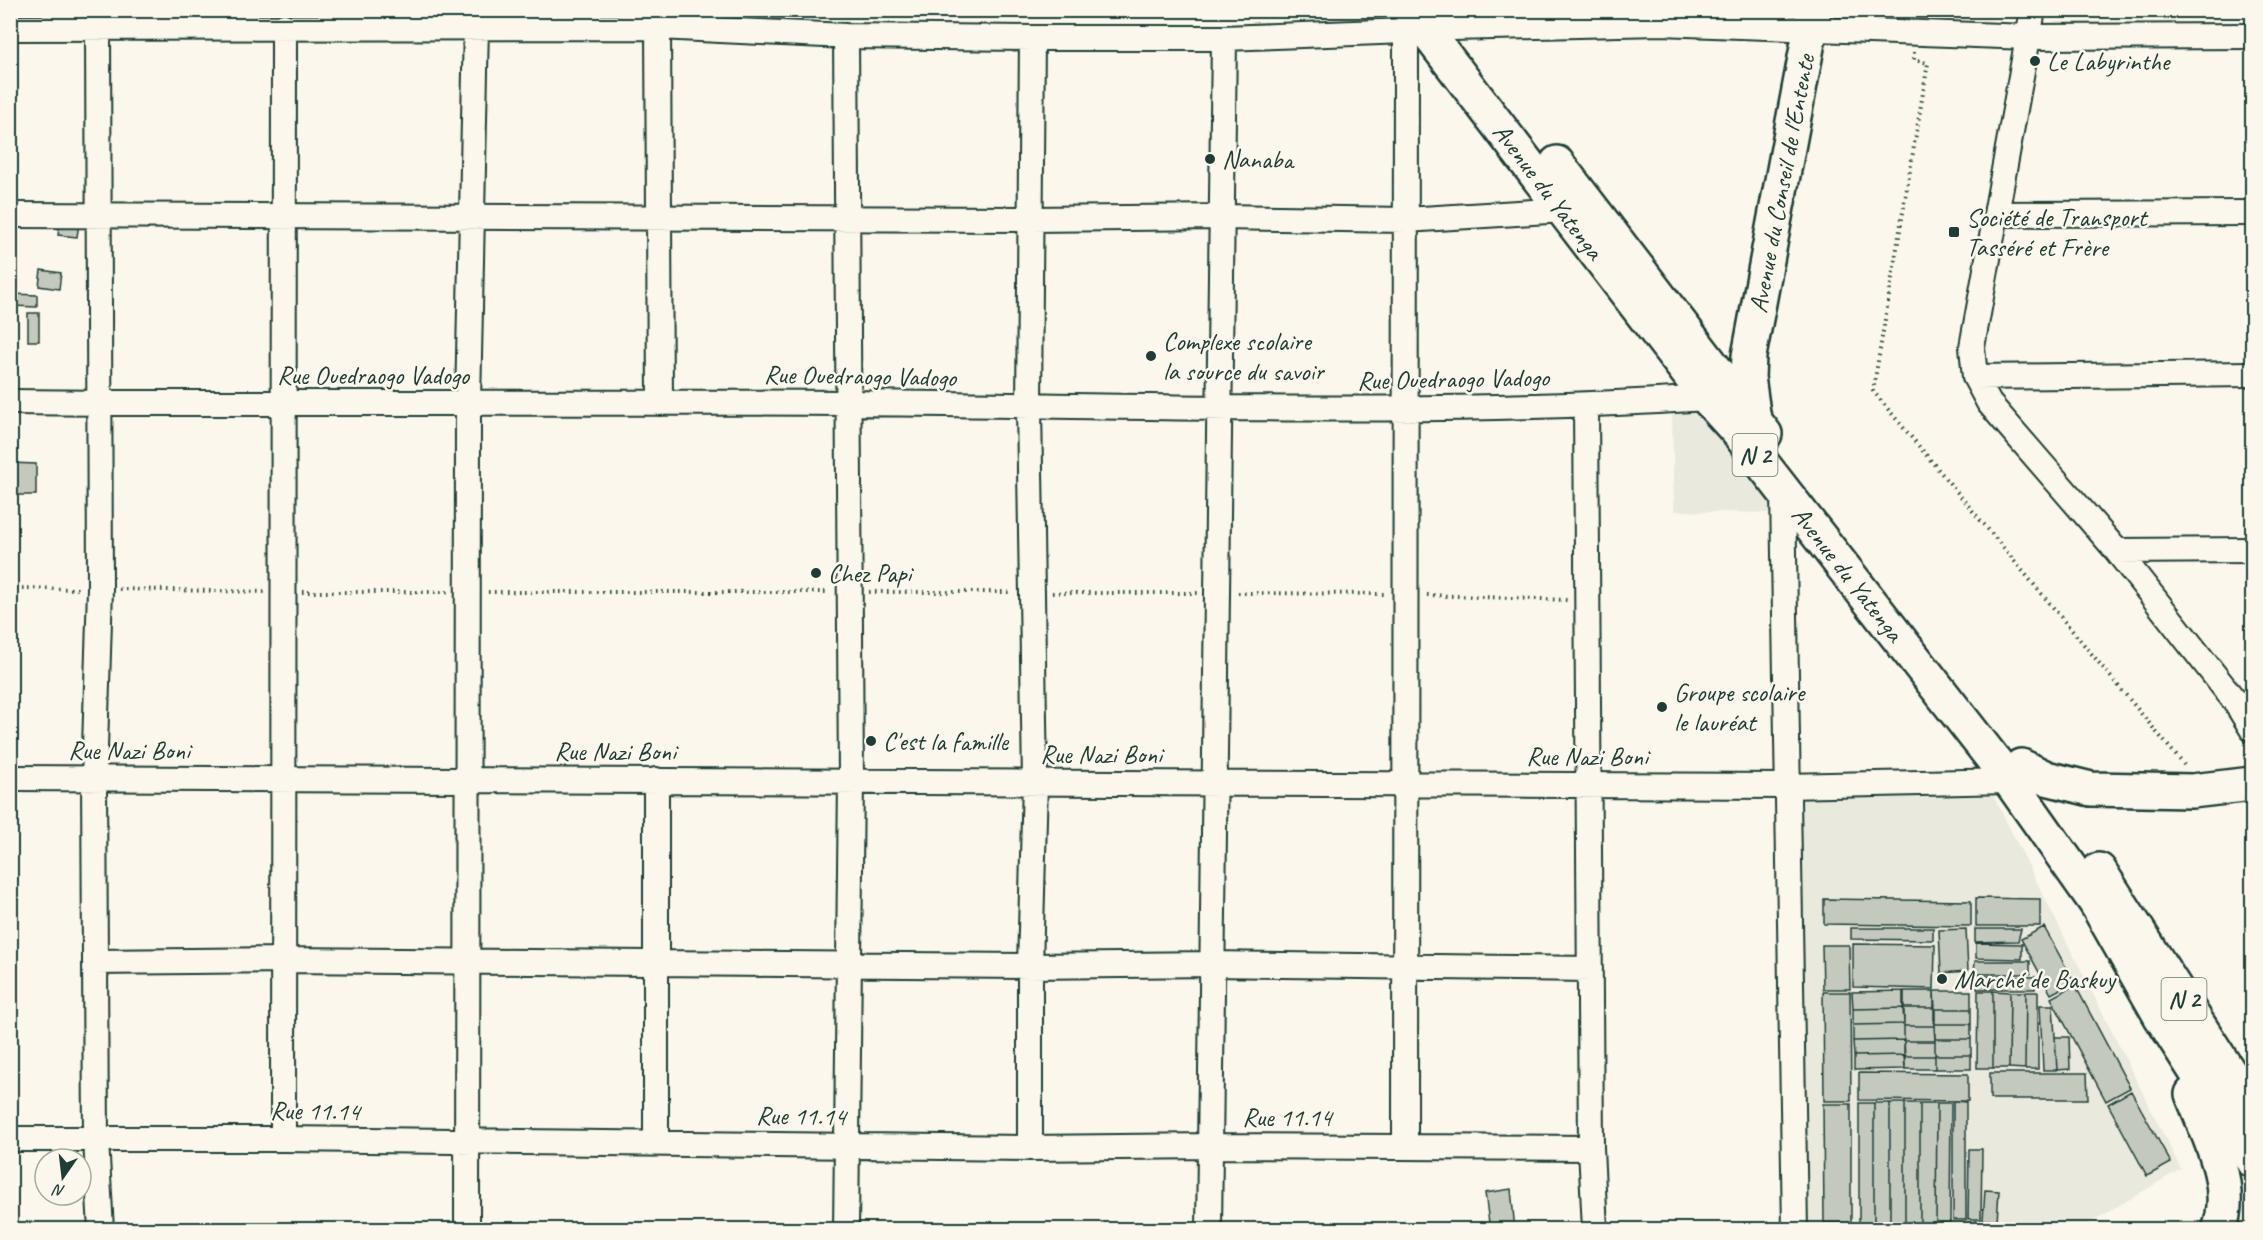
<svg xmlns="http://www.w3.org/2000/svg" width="2263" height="1240" font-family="Caveat,sans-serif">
	<rect width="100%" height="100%" fill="#fbf7ec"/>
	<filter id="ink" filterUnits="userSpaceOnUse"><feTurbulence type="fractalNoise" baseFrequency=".0167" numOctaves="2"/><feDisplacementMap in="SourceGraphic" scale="12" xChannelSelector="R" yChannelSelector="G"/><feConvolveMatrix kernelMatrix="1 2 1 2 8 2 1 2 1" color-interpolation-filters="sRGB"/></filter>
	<g filter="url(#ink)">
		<path fill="#eae9de" d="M1698,411L1769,499L1772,513L1674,511L1672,414Z
			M1798,789H1990L2181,1169L2079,1229H1802Z"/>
		<path fill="#c4c9be" stroke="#1f3d34" stroke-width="1.5" d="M61,214L80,216L77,237L58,235Z
			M41,270L61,273L59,289L39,286Z
			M12,294L37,295V307L11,306Z
			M28,313H39V341H28Z
			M10,463L36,464V495H10Z
			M1976,898L2040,899V926H1976Z
			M1824,899L1971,901V926L1824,924Z
			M2044,927L2074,982L2051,994L2021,939Z
			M1851,928H1933V940L1851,939Z
			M1966,929L1968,971L1941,973L1939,930Z
			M1975,929H2021L2018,941L1975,942Z
			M1976,943L2022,944V959L1976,958Z
			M1853,944L1935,945L1934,989L1853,987Z
			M1822,945H1849L1850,989H1823Z
			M1975,961H2030V974H1974Z
			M1977,976L2035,977V989H1977Z
			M2075,985L2130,1088L2106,1101L2051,998Z
			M1903,991V1008L1853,1009L1852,992Z
			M1904,991H1934V1008H1904Z
			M1934,991H1971V1009H1935Z
			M1978,991H1993V1068H1977Z
			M1993,991L2010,992L2009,1068H1993Z
			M1823,992H1850L1851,1101H1824Z
			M2010,992H2026L2025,1069L2009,1068Z
			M2026,992H2038V1069H2025Z
			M2040,1005H2053L2057,1070H2043Z
			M1903,1008L1904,1024L1853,1025V1009Z
			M1904,1008H1934V1026H1904Z
			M1935,1009H1971V1024H1935Z
			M1904,1024V1040L1853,1041V1025Z
			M1935,1024H1971V1039H1935Z
			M1904,1026H1934L1935,1041H1904Z
			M2055,1037H2069L2070,1069L2057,1070Z
			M1935,1039H1971V1055H1935Z
			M1904,1040V1055L1854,1056L1853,1041Z
			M1904,1041H1935V1056H1905Z
			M1904,1055L1905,1069L1854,1070V1056Z
			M1935,1055H1971V1069H1935Z
			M1905,1056H1935V1069H1905Z
			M1859,1073L1968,1074V1101L1859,1100Z
			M1990,1073H2087L2088,1099H1990Z
			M2131,1091L2171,1163L2147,1176L2108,1104Z
			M1953,1101L1966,1102V1220H1953Z
			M1859,1103H1874V1223H1859Z
			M1874,1103H1890V1223H1874Z
			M1890,1103H1905V1223H1890Z
			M1905,1103H1920V1223H1905Z
			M1920,1103H1937L1936,1223H1920Z
			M1937,1103H1951L1950,1223H1936Z
			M1823,1104H1851V1223H1824Z
			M1969,1149H1982L1981,1219H1968Z
			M1511,1189L1515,1230H1490L1485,1193Z
			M1985,1190L1999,1191L1997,1221L1983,1220Z
			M1977,1221L1978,1230H1935Z"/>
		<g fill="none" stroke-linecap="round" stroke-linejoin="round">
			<g stroke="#1f3d34" stroke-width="28">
				<path id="street" d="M2033,10L1972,347L1975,377L1989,403L2117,551L2234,700L2252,729
					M658,27L660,403
					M10,28L658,27L846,36L1032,38H1224L1406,31L1423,26L1452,28L1660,23L2028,37L2252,36
					M98,29L100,589L94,779L96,1140L101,1230
					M1996,214L2252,213
					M10,215L1032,219L1222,217L1406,220L1564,210
					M1975,377L2252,374
					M10,402C289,405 568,401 846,403C1134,405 1421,417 1707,398
					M1586,406L1591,1148L1595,1230
					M1783,492L1795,1230
					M2117,551L2252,550
					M10,778L1786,786L2010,781
					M95,962L282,960L1030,966L1212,964L1590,969
					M10,1139H283L1030,1148L1210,1146L1591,1148
					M283,1139L284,26
					M656,1142V780
					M1405,1146L1406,31
					M1030,1148V966L1035,782L1029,407L1032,38
					M467,1230L468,403L476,25
					M846,1230L851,780L846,36
					M1209,1230L1224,38"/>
			</g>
			<g stroke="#1f3d34" stroke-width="38">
				<g id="secondary">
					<path id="s1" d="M1754,420L1748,377L1749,356L1814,10"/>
				</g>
			</g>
			<g stroke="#1f3d34" stroke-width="38">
				<g id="primary">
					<path id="s2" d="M1410,10L1707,398L1737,431L2010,781L2096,903L2161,1017L2252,1160"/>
					<path d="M1557,163L1765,434"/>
					<path d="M2021,766L2046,778L2091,789L2192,791L2252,784"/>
					<path d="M2099,870L2252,1108"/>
					<path d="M2192,1094C2208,1136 2236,1184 2219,1230"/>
				</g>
			</g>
			<path stroke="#1f3d34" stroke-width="4" stroke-dasharray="1.5 4.5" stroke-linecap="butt" d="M1914,52V60L1928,63L1873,391L2184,765
				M10,588L79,589
				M119,589L265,592
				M302,592H448
				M488,592H829
				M869,592H1012
				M1052,593H1198
				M1238,593L1387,594
				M1427,595L1567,600"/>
			<use href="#street" stroke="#fbf7ec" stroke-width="24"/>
			<use href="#secondary" stroke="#fbf7ec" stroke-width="33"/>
			<use href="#primary" stroke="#fbf7ec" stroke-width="33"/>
		</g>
	</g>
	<g fill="#1f3d34" stroke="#fbf7ec" stroke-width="2">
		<circle cx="2035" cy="61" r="6"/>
		<circle cx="1210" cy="159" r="6"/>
		<rect x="1948" y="226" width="12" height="12" rx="3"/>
		<circle cx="1151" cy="356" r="6"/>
		<circle cx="816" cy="573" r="6"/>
		<circle cx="1662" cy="707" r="6"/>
		<circle cx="871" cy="741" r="6"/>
		<circle cx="1942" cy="979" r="6"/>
	</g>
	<g text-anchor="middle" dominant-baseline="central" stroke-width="5" stroke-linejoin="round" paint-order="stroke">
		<g fill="#fbf7ec" stroke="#61756b" stroke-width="1.5">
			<rect x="1732.5" y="434" width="45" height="42" rx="4.5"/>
			<rect x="2161.5" y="978" width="45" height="42" rx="4.5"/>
		</g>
		<g font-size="24" font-weight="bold" fill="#1f3d34">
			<text x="1755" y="455">N 2</text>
			<text x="2184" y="999">N 2</text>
		</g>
		<g font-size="26" fill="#1f3d34" stroke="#fbf7ec" text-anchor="start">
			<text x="2047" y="61">Le Labyrinthe</text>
			<text x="1222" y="159">Nanaba</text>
			<text x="1966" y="217">Société de Transport<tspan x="1966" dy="30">Tasséré et Frère</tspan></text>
			<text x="1163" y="341">Complexe scolaire<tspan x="1163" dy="30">la source du savoir</tspan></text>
			<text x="828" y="573">Chez Papi</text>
			<text x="1674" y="692">Groupe scolaire<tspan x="1674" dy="30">le lauréat</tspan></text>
			<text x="883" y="741">C'est la famille</text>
			<text x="1954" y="979">Marché de Baskuy</text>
		</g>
		<g font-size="26" fill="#1f3d34" stroke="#fbf7ec">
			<text stroke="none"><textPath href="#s1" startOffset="240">Avenue du Conseil de l'Entente</textPath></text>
			<text stroke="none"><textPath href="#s2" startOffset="228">Avenue du Yatenga</textPath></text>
			<text x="373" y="375">Rue Ouedraogo Vadogo</text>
			<text transform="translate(860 376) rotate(1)">Rue Ouedraogo Vadogo</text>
			<text transform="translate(1453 379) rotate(-1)">Rue Ouedraogo Vadogo</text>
			<text stroke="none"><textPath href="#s2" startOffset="714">Avenue du Yatenga</textPath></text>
			<text x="129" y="750">Rue Nazi Boni</text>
			<text x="615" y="751">Rue Nazi Boni</text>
			<text x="1101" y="754">Rue Nazi Boni</text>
			<text x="1587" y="756">Rue Nazi Boni</text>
			<text transform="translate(315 1111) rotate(1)">Rue 11.14</text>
			<text transform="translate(801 1116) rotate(1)">Rue 11.14</text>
			<text x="1287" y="1117">Rue 11.14</text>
		</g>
	</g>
	<rect width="2263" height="1240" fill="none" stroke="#fbf7ec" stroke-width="36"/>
	<rect x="18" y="18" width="2227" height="1204" fill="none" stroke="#1f3d34" stroke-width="2" filter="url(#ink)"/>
	<g transform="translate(63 1177) rotate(194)"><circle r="28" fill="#fbf7ec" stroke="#a3ada2" stroke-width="1.5"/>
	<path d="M0-4.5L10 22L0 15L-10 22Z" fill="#1f3d34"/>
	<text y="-9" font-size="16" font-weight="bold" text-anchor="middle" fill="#1f3d34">N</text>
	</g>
</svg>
